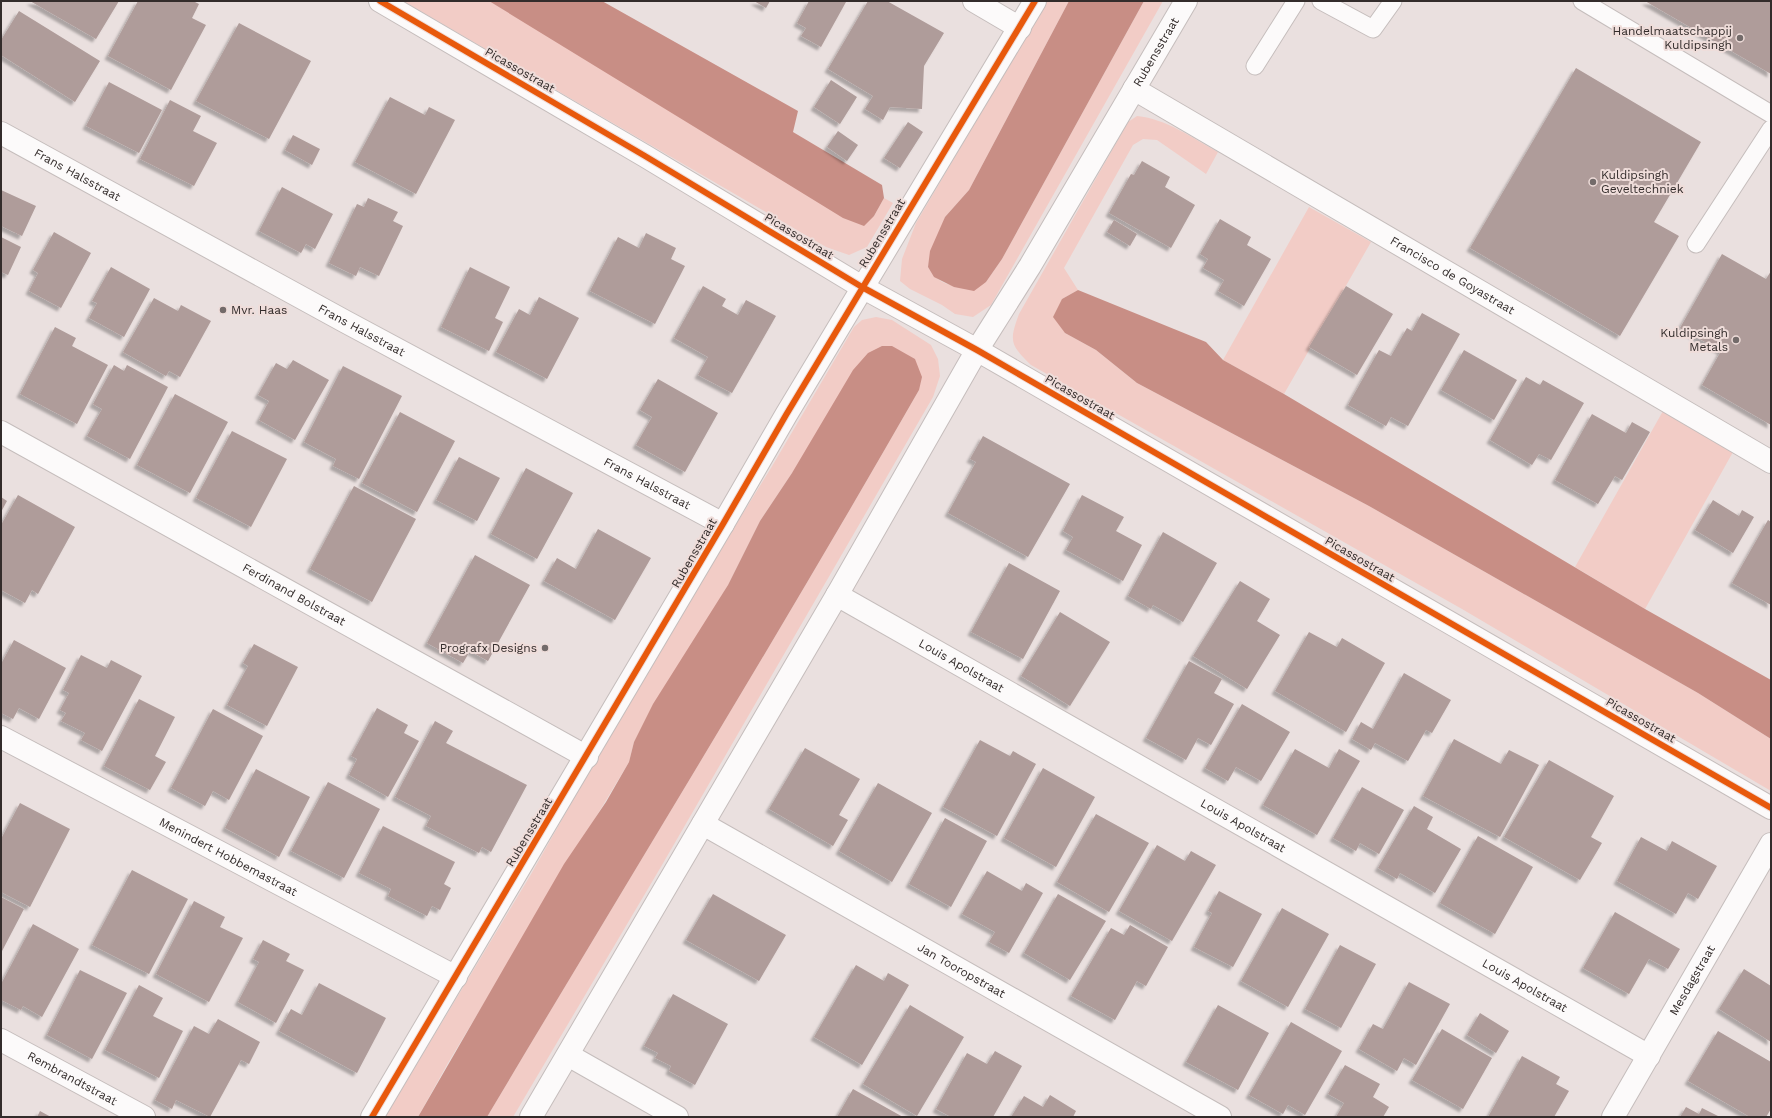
<svg xmlns="http://www.w3.org/2000/svg" width="1772" height="1118" font-family="'Work Sans',sans-serif">
	<defs>
		<filter id="shadow"><feDropShadow dx="-3.5" dy="3.5" stdDeviation="1" flood-color="#0004"/></filter>
	</defs>
	<rect width="100%" height="100%" fill="#eae0df"/>
	<path fill="#f2ccc6" d="M403,1H489L874,216L884,198L893,203L867,247L849,255L826,247Z
		M1047,1H1069L969,190L945,217L928,267C943,292 961,286 986,282L1002,259L1144,1H1163L991,305L973,317L955,314L942,305L910,289L900,281L902,259L916,223Z
		M1137,116C1167,119 1192,138 1218,152L1206,174L1157,140L1143,139L1133,145L1064,268L1078,290L1062,299L1065,333L1096,350L1137,383L1369,506L1698,693L1771,739V791L1462,609L1031,365C1010,345 1009,341 1019,314L1128,122Z
		M1309,207L1371,242L1284,394L1223,360Z
		M876,317L892,320L931,345L938,359L940,376L933,397L662,865L513,1117H487C631,875 779,635 919,390L792,473L760,521L728,585L634,742L629,762L448,1063L418,1117H385L530,876L654,657L771,468L854,327L862,320Z
		M1663,411L1733,452L1645,609L1575,567Z"/>
	<path fill="#c88e85" d="M489,1H602L798,111L793,132L882,185L884,198L874,216L864,226L843,218Z
		M1069,1H1144L1002,259L986,282L974,291L954,287L934,277L928,267L930,251L945,217L969,190Z
		M1078,290L1206,342L1223,360L1284,394L1645,609L1771,680V739L1698,693L1369,506L1137,383L1096,350L1065,333L1053,317L1062,299Z
		M882,346H892L915,359L922,377L919,390C779,635 631,875 487,1117H418L564,864L606,802L629,762L634,742L653,704L728,585L760,521L792,473L853,370L868,353Z"/>
	<path fill="#af9c9a" filter="url(#shadow)" d="M30,1H119L96,39Z
		M138,1H193L199,4L192,18L206,25L171,90L108,56Z
		M754,1H770L766,8Z
		M809,1L846,2L821,47L801,36L806,28L797,23Z
		M868,1H887L944,33L924,66L922,109L890,107L883,120L865,109L873,96L828,69Z
		M1645,1H1771V74Z
		M19,11L100,61L75,102L1,55V40Z
		M239,23L311,61L269,139L196,101Z
		M1576,68L1701,142L1654,222L1679,236L1620,336L1470,248Z
		M831,80L857,97L840,124L814,107Z
		M109,82L162,110L139,153L86,126Z
		M390,97L425,115L429,107L455,120L416,194L355,162Z
		M170,100L201,116L193,131L217,143L194,186L140,159Z
		M908,122L923,132L900,168L884,158Z
		M838,131L858,145L847,161L827,147Z
		M293,135L320,149L312,165L285,150Z
		M1142,161L1170,177L1165,187L1195,205L1171,248L1109,213L1131,174L1134,175Z
		M282,187L333,214L315,249L306,244L301,253L259,231Z
		M1,190L36,206L22,236L1,226Z
		M368,198L398,212L393,221L403,226L379,276L360,267L356,276L329,263L357,204L364,207Z
		M1220,219L1251,237L1247,245L1271,259L1244,306L1218,291L1224,280L1203,268L1208,259L1200,254Z
		M1114,220L1137,234L1130,246L1107,232Z
		M54,232L91,253L61,308L29,291L38,273L33,270Z
		M646,233L676,248L671,259L685,266L655,324L590,291L618,237L639,248Z
		M1,237L21,247L8,275L1,272Z
		M1722,254L1766,279L1771,271V425L1702,385L1721,351L1680,328Z
		M111,267L150,289L124,337L89,318L97,303L92,301Z
		M470,267L510,287L495,318L503,322L489,351L441,327Z
		M703,286L726,299L722,306L738,315L746,300L776,316L732,393L698,375L708,357L674,338Z
		M1346,286L1393,314L1357,375L1309,347Z
		M539,297L579,318L547,379L496,352L519,309L530,315Z
		M154,298L178,311L181,305L211,321L180,377L169,371L166,376L123,352Z
		M1422,313L1460,334L1408,426L1391,417L1386,426L1348,405L1379,350L1391,356L1407,328L1412,331Z
		M55,327L76,338L72,346L108,365L77,424L20,394Z
		M1464,350L1517,380L1494,420L1441,390Z
		M293,360L329,380L295,440L259,420L269,401L258,395L276,363L287,369Z
		M114,365L124,371L127,365L168,387L130,459L87,436L102,409L93,404Z
		M343,366L402,396L359,479L333,466L336,459L304,442Z
		M1526,377L1540,385L1543,380L1584,403L1551,460L1539,454L1532,465L1490,440Z
		M658,379L718,413L685,472L636,445L652,417L640,410Z
		M175,394L228,422L190,493L137,465Z
		M400,412L455,441L417,512L362,483Z
		M1592,414L1626,433L1632,422L1650,432L1622,480L1615,476L1598,504L1555,480Z
		M232,431L287,459L251,527L196,498Z
		M983,436L1070,484L1028,557L948,513L976,462L970,459Z
		M459,457L500,478L477,521L436,500Z
		M526,468L573,493L537,559L491,534Z
		M354,486L416,519L372,602L310,569Z
		M18,495L75,527L38,594L32,590L25,603L1,590V525Z
		M1082,495L1124,517L1116,531L1142,545L1123,581L1066,550L1073,537L1063,531Z
		M1,497L7,501L1,512Z
		M1713,500L1739,516L1742,510L1754,517L1733,553L1695,530Z
		M1768,520L1771,522V605L1732,583Z
		M598,529L651,558L615,620L544,581L557,558L576,569Z
		M1163,532L1217,563L1183,622L1153,605L1151,609L1128,596Z
		M475,555L530,585L488,661L470,651L463,663L427,643Z
		M1009,563L1060,591L1023,659L971,632Z
		M1240,581L1270,599L1257,621L1280,635L1247,689L1193,656Z
		M1060,612L1110,642L1070,706L1021,676Z
		M1309,632L1337,647L1342,638L1385,663L1346,732L1275,691Z
		M14,640L66,668L39,719L19,708L13,719L1,713V664Z
		M254,644L298,667L267,726L227,705L248,666L243,663Z
		M81,655L107,668L111,660L142,676L102,751L81,740L85,733L61,721L66,713L60,710L69,693L63,690Z
		M1189,661L1222,679L1214,693L1234,704L1211,745L1198,738L1186,760L1146,738Z
		M1404,673L1451,700L1432,733L1426,730L1408,761L1375,743L1371,750L1352,739L1361,722L1373,729Z
		M139,699L175,717L155,756L166,762L150,790L104,766Z
		M1242,704L1290,732L1261,781L1236,767L1228,781L1205,768Z
		M377,708L408,725L404,733L419,741L388,797L349,775L357,759L351,756Z
		M213,709L263,736L229,800L213,791L205,806L171,788Z
		M435,721L453,731L446,743L527,785L491,852L482,847L479,853L426,826L431,816L395,797Z
		M1454,739L1501,764L1509,750L1539,765L1500,837L1423,796Z
		M980,740L1010,756L1013,751L1036,764L997,836L943,807Z
		M805,748L860,779L839,815L848,820L833,846L769,809Z
		M1295,749L1329,768L1339,749L1360,761L1317,835L1263,805Z
		M1549,760L1614,796L1591,837L1602,843L1580,880L1504,837Z
		M1043,768L1095,797L1056,867L1004,838Z
		M256,769L310,797L279,857L225,828Z
		M328,782L380,809L344,878L291,851Z
		M878,783L932,813L892,882L839,851Z
		M1362,787L1404,810L1379,854L1360,843L1356,851L1333,838Z
		M20,803L70,829L30,907L1,892V839Z
		M1414,806L1433,817L1427,829L1461,849L1435,893L1400,873L1397,879L1378,868Z
		M1096,814L1149,843L1109,912L1057,882Z
		M945,818L987,841L951,907L909,884Z
		M383,826L455,862L444,884L451,888L440,910L432,906L427,916L388,896L391,889L359,873Z
		M1478,836L1533,867L1495,934L1440,903Z
		M1641,837L1667,851L1672,841L1717,866L1698,899L1688,893L1676,914L1617,881Z
		M1157,845L1185,861L1191,851L1216,865L1172,941L1119,911Z
		M132,870L188,899L149,974L92,945Z
		M987,871L1022,891L1026,883L1043,893L1009,953L989,942L995,932L962,914Z
		M1219,891L1262,914L1233,967L1194,947L1212,913L1208,911Z
		M713,894L786,935L759,981L686,940Z
		M1058,894L1106,921L1070,980L1024,953Z
		M1,897L24,909L1,953Z
		M194,901L225,917L220,927L243,938L209,1002L156,974Z
		M1282,908L1329,934L1288,1007L1241,981Z
		M1615,912L1680,949L1668,969L1649,959L1629,994L1583,968Z
		M33,924L79,949L42,1017L23,1006L21,1010L1,1000V984Z
		M1130,925L1168,947L1146,986L1137,981L1115,1020L1071,996L1111,928L1124,935Z
		M263,940L290,954L286,961L304,970L276,1023L238,1002L259,962L253,959Z
		M1340,945L1376,964L1341,1028L1305,1009Z
		M856,965L884,981L888,973L909,985L862,1065L814,1037Z
		M1744,969L1771,986V1042L1719,1009Z
		M80,970L127,993L92,1059L47,1035Z
		M1409,982L1450,1004L1416,1065L1404,1058L1397,1071L1359,1049L1373,1024L1383,1029Z
		M319,983L386,1018L357,1073L279,1031L291,1009L302,1015Z
		M139,985L163,998L153,1016L183,1031L159,1078L105,1050Z
		M673,994L728,1024L695,1085L669,1071L671,1066L655,1058L658,1053L644,1046Z
		M910,1005L964,1037L917,1116L863,1084Z
		M1218,1005L1269,1033L1238,1090L1186,1062Z
		M1480,1013L1509,1031L1496,1053L1467,1035Z
		M218,1019L260,1042L249,1064L241,1060L210,1117L176,1100L172,1109L155,1100L194,1026L209,1034Z
		M1291,1022L1342,1051L1305,1115L1288,1105L1283,1114L1249,1095Z
		M1442,1029L1492,1058L1463,1109L1412,1080Z
		M1718,1031L1771,1062V1109L1766,1117H1750L1688,1081Z
		M995,1051L1022,1066L993,1117H951L936,1109L967,1053L987,1064Z
		M1522,1056L1560,1077L1556,1084L1569,1091L1554,1117H1488Z
		M1345,1065L1380,1084L1373,1097L1389,1107L1383,1117H1336L1344,1103L1328,1094Z
		M853,1089L903,1117H837Z
		M1050,1095L1076,1111L1073,1117H1011L1024,1096L1043,1107Z
		M1686,1107L1699,1114L1702,1108L1720,1117H1680Z
		M40,1111L51,1117H37Z"/>
	<g fill="none" stroke-linecap="round" stroke-linejoin="round">
		<g stroke="#c5bdbc" stroke-width="19">
			<path id="service" d="M1321,1L1373,29L1393,1
				M1582,1L1771,114
				M1255,66L1296,1
				M1696,244L1771,129"/>
		</g>
		<g stroke="#c5bdbc" stroke-width="24">
			<g id="minor">
				<path d="M380,1L645,156L862,287L977,350L1771,808"/>
				<path d="M974,1L1020,28"/>
				<path id="s1" d="M1134,89L1771,462"/>
				<path id="s2" d="M1,133L346,322L723,524"/>
				<path id="s3" d="M1,432L587,757"/>
				<path id="s4" d="M837,595L1649,1056"/>
				<path id="s5" d="M1,737L456,977"/>
				<path id="s6" d="M703,824L1220,1117"/>
				<path id="s7" d="M1,1040L144,1117"/>
				<path d="M568,1055L677,1117"/>
				<path d="M372,1117L723,524L786,415L1035,1"/>
				<path id="s8" d="M531,1117L837,595L977,350L1030,266L1186,1"/>
				<path id="s9" d="M1613,1117L1771,844"/>
			</g>
		</g>
		<use href="#service" stroke="#fcfafa" stroke-width="17"/>
		<use href="#minor" stroke="#fcfafa" stroke-width="22"/>
		<g stroke="#efddda" stroke-width="8">
			<path id="cycleway" d="M380,1L645,156L862,287L977,350L1771,808
				M372,1117L723,524L786,415L1035,1"/>
		</g>
		<use href="#cycleway" stroke="#e8590c" stroke-width="6"/>
	</g>
	<g fill="#736b6a" stroke="#efddda" stroke-width="1.5">
		<circle cx="1740" cy="38" r="4"/>
		<circle cx="1593" cy="182" r="4"/>
		<circle cx="223" cy="310" r="4"/>
		<circle cx="1736" cy="340" r="4"/>
		<circle cx="545" cy="648" r="4"/>
	</g>
	<g text-anchor="middle" dominant-baseline="central" stroke-width="4" stroke-linejoin="round" paint-order="stroke">
		<g font-size="12" fill="#332c2b" stroke="#efddda" text-anchor="end">
			<text x="1732" y="31">Handelmaatschappij<tspan x="1732" dy="14">Kuldipsingh</tspan></text>
			<text x="1601" y="175" text-anchor="start">Kuldipsingh<tspan x="1601" dy="14">Geveltechniek</tspan></text>
			<text x="231" y="310" text-anchor="start">Mvr. Haas</text>
			<text x="1728" y="333">Kuldipsingh<tspan x="1728" dy="14">Metals</tspan></text>
			<text x="537" y="648">Prografx Designs</text>
		</g>
		<g font-size="12" fill="#332c2b" stroke="#efddda">
			<text stroke="none"><textPath href="#s8" startOffset="1235">Rubensstraat</textPath></text>
			<text transform="translate(520 70) rotate(30)">Picassostraat</text>
			<text stroke="none"><textPath href="#s2" startOffset="87">Frans Halsstraat</textPath></text>
			<text transform="translate(882 233) rotate(-59)">Rubensstraat</text>
			<text transform="translate(799 236) rotate(31)">Picassostraat</text>
			<text stroke="none"><textPath href="#s1" startOffset="369">Francisco de Goyastraat</textPath></text>
			<text stroke="none"><textPath href="#s2" startOffset="411">Frans Halsstraat</textPath></text>
			<text transform="translate(1080 397) rotate(30)">Picassostraat</text>
			<text stroke="none"><textPath href="#s2" startOffset="735">Frans Halsstraat</textPath></text>
			<text transform="translate(694 553) rotate(-60)">Rubensstraat</text>
			<text transform="translate(1360 559) rotate(30)">Picassostraat</text>
			<text stroke="none"><textPath href="#s3" startOffset="335">Ferdinand Bolstraat</textPath></text>
			<text stroke="none"><textPath href="#s4" startOffset="143">Louis Apolstraat</textPath></text>
			<text transform="translate(1641 720) rotate(30)">Picassostraat</text>
			<text stroke="none"><textPath href="#s4" startOffset="467">Louis Apolstraat</textPath></text>
			<text transform="translate(529 832) rotate(-59)">Rubensstraat</text>
			<text stroke="none"><textPath href="#s5" startOffset="257">Menindert Hobbemastraat</textPath></text>
			<text stroke="none"><textPath href="#s6" startOffset="297">Jan Tooropstraat</textPath></text>
			<text stroke="none"><textPath href="#s9" startOffset="158">Mesdagstraat</textPath></text>
			<text stroke="none"><textPath href="#s4" startOffset="791">Louis Apolstraat</textPath></text>
			<text stroke="none"><textPath href="#s7" startOffset="81">Rembrandtstraat</textPath></text>
		</g>
	</g>
	<rect width="1772" height="1118" fill="none" stroke="#332c2b" stroke-width="4"/>
</svg>
